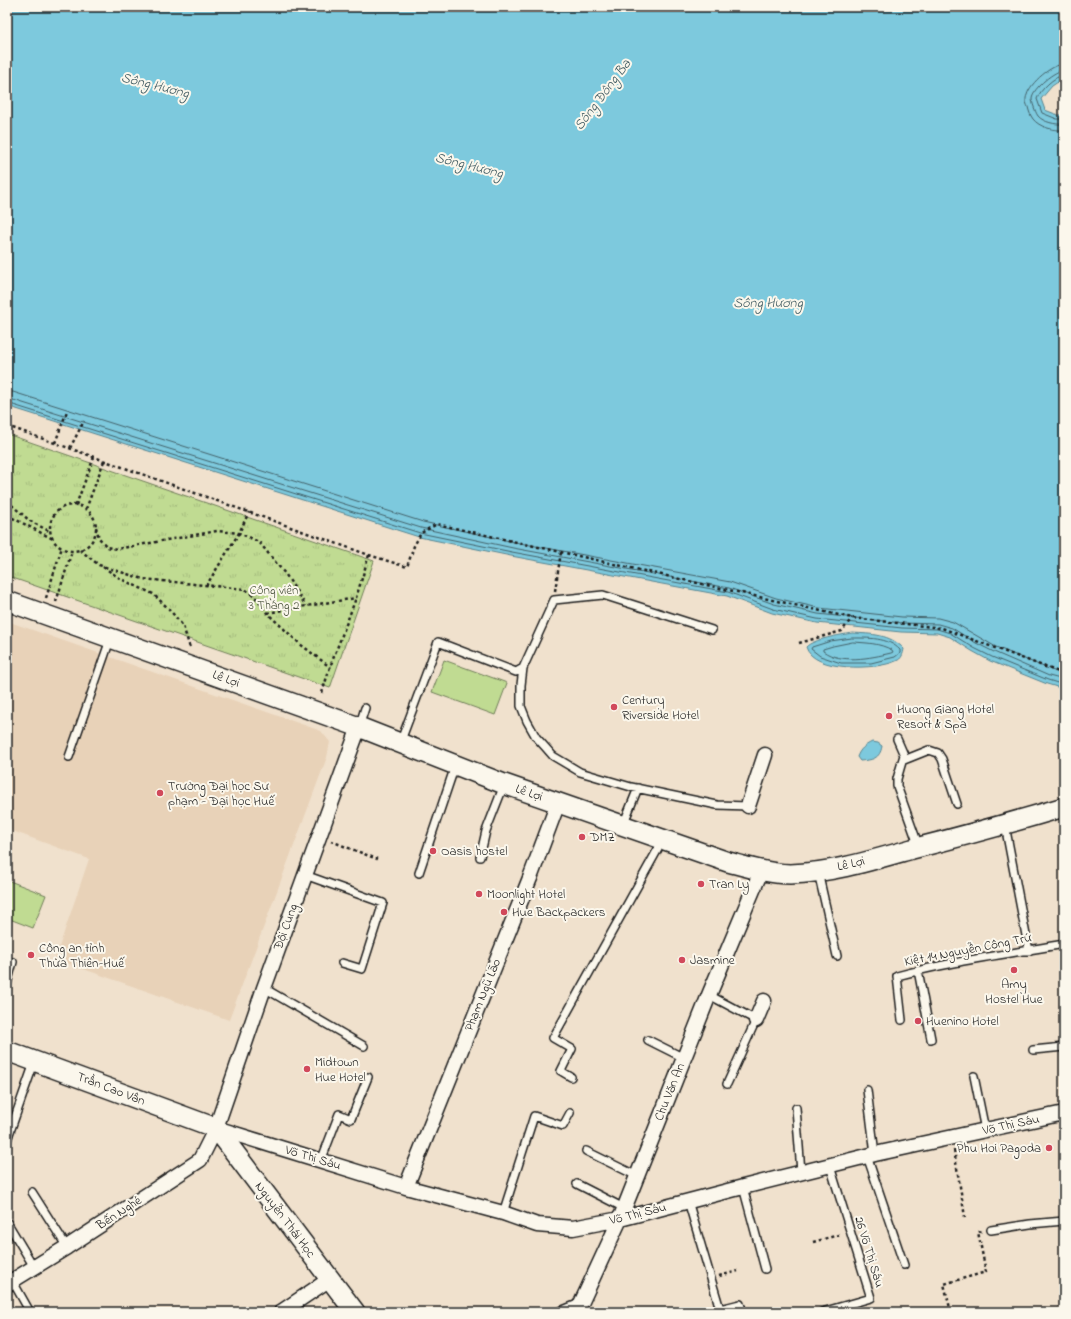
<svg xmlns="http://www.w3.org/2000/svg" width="1071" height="1319" font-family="'Indie Flower',sans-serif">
	<defs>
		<pattern id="park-tufts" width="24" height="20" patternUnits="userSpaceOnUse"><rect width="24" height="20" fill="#c0db92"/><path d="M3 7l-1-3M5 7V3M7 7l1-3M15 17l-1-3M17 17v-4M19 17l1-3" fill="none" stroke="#a4bb7d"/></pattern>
	</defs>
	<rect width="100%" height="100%" fill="#f0e1cd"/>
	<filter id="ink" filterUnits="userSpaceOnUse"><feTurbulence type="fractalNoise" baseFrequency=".025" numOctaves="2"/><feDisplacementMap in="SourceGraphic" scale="8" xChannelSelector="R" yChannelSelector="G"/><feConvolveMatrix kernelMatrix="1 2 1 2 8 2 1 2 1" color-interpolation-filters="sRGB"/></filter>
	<g filter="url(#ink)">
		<path fill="#e8d2b8" d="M7,621L321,731L330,742L327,757L229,1020L55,959L89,859L7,829Z"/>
		<path fill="url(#park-tufts)" stroke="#6e7c57" d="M7,434L374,561L330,688L7,576Z"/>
		<path fill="#c0db92" stroke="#6e7c57" d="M444,660L507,683L495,715L432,692Z
			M7,880L46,895L33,928L7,918Z"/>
		<path fill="#7dc9dd" stroke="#568490" d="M7,7H1064V78L1052,86L1041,99L1045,110L1058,115H1064V689L1047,684L990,661L972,651L950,637L937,633L901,632L817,623L772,613L727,596L511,556L419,537L7,406Z
			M852,633C872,634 890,634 904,649C903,654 902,659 896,661C877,670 813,672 806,647C813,639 841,635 852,633Z
			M872,742L878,743L882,746C880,759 872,760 860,761L857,757C860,749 864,746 872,742Z"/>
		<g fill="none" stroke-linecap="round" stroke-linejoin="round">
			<path stroke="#436169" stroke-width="1" d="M1064,64C1052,64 1030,83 1027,95C1025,99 1026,103 1028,107C1029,111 1030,115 1033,119C1039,127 1054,131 1064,130
				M1064,70C1055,70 1033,88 1032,98C1032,101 1033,104 1034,107C1035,110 1036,113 1038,116C1043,122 1056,125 1064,124
				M1064,75C1054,76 1040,90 1037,99L1042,113L1057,119H1064
				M7,392H13L423,522L514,542L730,582L776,598L819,608L902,617L938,618L953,622L996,647L1051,670L1064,674
				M7,398L421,528L513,548L729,588L774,604L818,614L902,623L938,624L952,628L976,643L994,652L1049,676L1064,680
				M7,403L420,533L512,552L728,592L773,609L817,619L902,628L937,629L950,633L974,648L992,657L1048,680L1064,685
				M852,638C868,638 888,637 900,650V653L895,657L871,663H841L820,656L811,649L812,647L831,641Z
				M853,642C867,643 879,643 892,650L893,652L891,653C870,658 841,664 823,651V649L833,646Z"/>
			<g stroke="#1c1c1c" stroke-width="10">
				<path id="lane" d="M712,630L603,595L554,600L523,668L521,685V706L527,721L536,737L546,748L553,756L580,772L631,787L717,805L748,806
					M359,727L365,708
					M897,739L904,755L897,779V786L919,847
					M400,743L438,642L516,672L523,668
					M69,757L110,640
					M904,760L929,750L938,753L942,759L957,804
					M623,825L638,788
					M1005,825L1029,951
					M480,857L486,831L504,785
					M818,872L837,956
					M419,873L455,766
					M305,875L383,903L362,969L342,963
					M918,970L931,1039
					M7,984L13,962
					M264,988L364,1046
					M709,995L756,1020L727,1084
					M902,1020L897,976C952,961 1008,954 1064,944
					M648,1040L684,1058
					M1033,1050L1064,1047
					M974,1076L985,1130
					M571,1077L561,1071L572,1049L553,1038L663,840
					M867,1090L875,1154
					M796,1108L801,1172
					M7,1140L34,1063
					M586,1151L637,1176
					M867,1156L904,1265
					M321,1161L339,1114L351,1119L368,1077
					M577,1184L624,1208
					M743,1187L765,1269
					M32,1192L67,1247
					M688,1201L720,1309L740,1304L743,1312
					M503,1213L534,1116L563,1126L570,1113
					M7,1222L34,1267
					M991,1230L1030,1224L1064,1221
					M12,1280L30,1312
					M558,1312L580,1303
					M822,1312L871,1298L830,1166"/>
			</g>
			<g stroke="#1c1c1c" stroke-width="17">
				<path id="street" d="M748,806L765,755
					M756,1020L764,1001
					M216,1128L406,1187L503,1213L537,1225L573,1228L620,1219L743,1187L875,1154L1064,1113
					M406,1187L530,878L558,803
					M7,1284L67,1247L200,1160L216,1128L264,988L359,727
					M281,1312L330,1279
					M577,1312L620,1219L709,995L761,871"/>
			</g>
			<g stroke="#1c1c1c" stroke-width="22">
				<path id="secondary" d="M7,601L359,727L504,784L728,862C748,867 769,874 790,874C831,873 873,860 912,849C963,836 1014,822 1064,807
					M7,1051L216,1128L355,1312"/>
			</g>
			<path stroke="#1c1c1c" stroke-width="2.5" stroke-dasharray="3 3" stroke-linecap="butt" d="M7,426L369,555L407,567L414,546L421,533L437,524L852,618L942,628L1064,674
				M55,443L67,411
				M70,448L84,421
				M7,501L30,521L51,532
				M76,505L94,457
				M50 528a23 23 0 1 1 46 0a23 23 0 1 1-46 0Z
				M86,509L104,461
				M7,515L53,539
				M96,527L99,538L107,547L117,549L217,531L239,533L259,542L286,575L306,606
				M80,550L99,565L143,579L245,589L256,598L267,613L300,644L330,667
				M103,567L121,579L153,594L169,609L183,626L190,648
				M206,586L239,533L249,512
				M555,591L561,552
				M46,598L62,547
				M56,602L72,551
				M267,613L306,606L356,598L369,555
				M799,643L842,631L852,618
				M322,693L330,667L356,598
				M331,841L377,859
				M954,1150L965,1217
				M813,1242L842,1234
				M719,1276L738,1271
				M951,1312L944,1284L986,1272L978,1232L982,1231"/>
			<use href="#lane" stroke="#fbf7ec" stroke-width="7"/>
			<use href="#street" stroke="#fbf7ec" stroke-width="14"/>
			<use href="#secondary" stroke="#fbf7ec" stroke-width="19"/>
		</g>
	</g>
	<g fill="#d1495b" stroke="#fbf7ec" stroke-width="1.5">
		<circle cx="614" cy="707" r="4"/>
		<circle cx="889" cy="716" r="4"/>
		<circle cx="160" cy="793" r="4"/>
		<circle cx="582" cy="837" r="4"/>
		<circle cx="433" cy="851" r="4"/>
		<circle cx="701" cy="884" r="4"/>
		<circle cx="479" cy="894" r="4"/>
		<circle cx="504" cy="912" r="4"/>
		<circle cx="31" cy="955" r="4"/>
		<circle cx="682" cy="960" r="4"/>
		<circle cx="1014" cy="970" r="4"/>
		<circle cx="918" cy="1021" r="4"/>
		<circle cx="307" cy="1069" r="4"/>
		<circle cx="1049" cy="1148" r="4"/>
	</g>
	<g text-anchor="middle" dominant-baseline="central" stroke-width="4" stroke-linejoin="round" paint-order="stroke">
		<g font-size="13" fill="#4d553f" stroke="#fbf7ec">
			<text x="274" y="590">Công viên<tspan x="274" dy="15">3 Tháng 2</tspan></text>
		</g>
		<g font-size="13" fill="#1c1c1c" stroke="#fbf7ec">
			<text transform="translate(226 679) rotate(20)">Lê Lợi</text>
			<text transform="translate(529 793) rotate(19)">Lê Lợi</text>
			<text transform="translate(851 864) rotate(-13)">Lê Lợi</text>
			<text transform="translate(286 927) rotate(-70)">Đội Cung</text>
			<text transform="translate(968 950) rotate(-11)">Kiệt 14 Nguyễn Công Trứ</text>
			<text transform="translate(483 995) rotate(-68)">Phạm Ngũ Lão</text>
			<text transform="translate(111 1089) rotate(21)">Trần Cao Vân</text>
			<text transform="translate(670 1092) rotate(-68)">Chu Văn An</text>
			<text transform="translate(1011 1125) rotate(-12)">Võ Thị Sáu</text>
			<text transform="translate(313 1158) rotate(17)">Võ Thị Sáu</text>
			<text transform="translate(119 1213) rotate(-33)">Bến Nghé</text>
			<text transform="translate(638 1214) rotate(-14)">Võ Thị Sáu</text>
			<text transform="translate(285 1220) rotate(53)">Nguyễn Thái Học</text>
			<text transform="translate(869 1252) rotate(73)">26 Võ Thị Sáu</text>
		</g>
		<g font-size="13" fill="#1c1c1c" stroke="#fbf7ec" text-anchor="start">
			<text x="622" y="700">Century<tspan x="622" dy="15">Riverside Hotel</tspan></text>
			<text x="897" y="709">Huong Giang Hotel<tspan x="897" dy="15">Resort &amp; Spa</tspan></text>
			<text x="168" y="786">Trường Đại học Sư<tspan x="168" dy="15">phạm - Đại học Huế</tspan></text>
			<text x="590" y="837">DMZ</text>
			<text x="441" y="851">Oasis hostel</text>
			<text x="709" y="884">Tran Ly</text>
			<text x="487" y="894">Moonlight Hotel</text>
			<text x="512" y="912">Hue Backpackers</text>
			<text x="39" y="948">Công an tỉnh<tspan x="39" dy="15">Thừa Thiên-Huế</tspan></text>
			<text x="690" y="960">Jasmine</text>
			<text x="1014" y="984" text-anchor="middle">Amy<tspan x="1014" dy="15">Hostel Hue</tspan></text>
			<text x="926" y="1021">Huenino Hotel</text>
			<text x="315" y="1062">Midtown<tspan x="315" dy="15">Hue Hotel</tspan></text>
			<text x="1041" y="1148" text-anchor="end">Phu Hoi Pagoda</text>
		</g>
		<g font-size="14" font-style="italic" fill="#3e5960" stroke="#fbf7ec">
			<text transform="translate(155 86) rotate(14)">Sông Hương</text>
			<text transform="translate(603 95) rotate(-53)">Sông Đông Ba</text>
			<text transform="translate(469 166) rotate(14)">Sông Hương</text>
			<text x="768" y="303">Sông Hương</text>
		</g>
	</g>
	<rect width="1071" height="1319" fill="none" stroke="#fbf7ec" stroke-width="24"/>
	<rect x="12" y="12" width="1047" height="1295" fill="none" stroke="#1c1c1c" stroke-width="1.5" filter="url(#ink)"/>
</svg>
